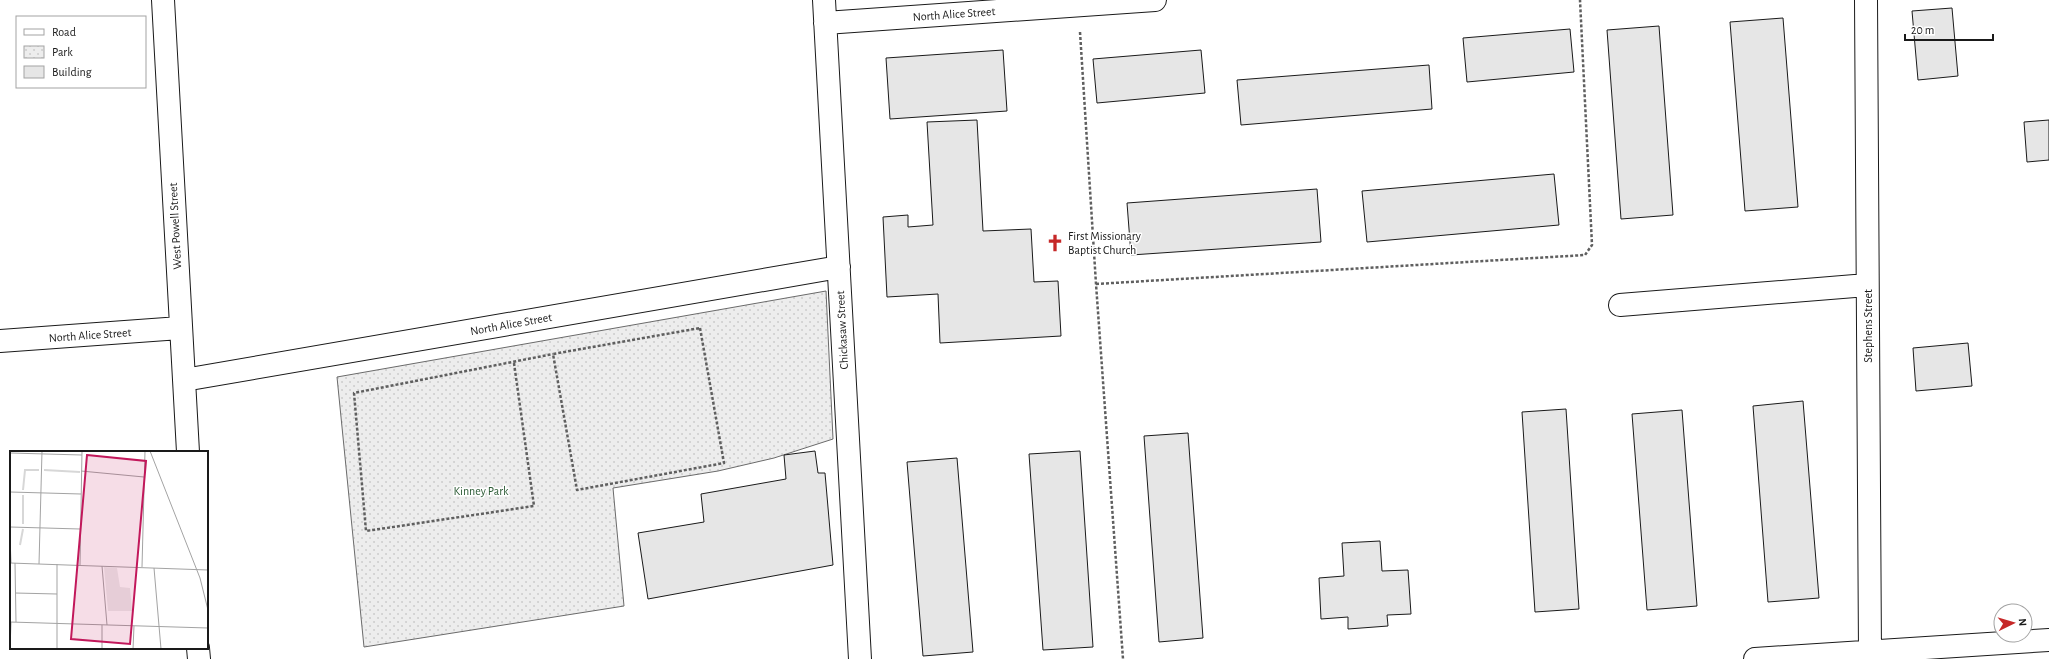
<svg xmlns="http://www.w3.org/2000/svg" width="2049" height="659" font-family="'Alegreya Sans',sans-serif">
	<defs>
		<pattern id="park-dots" width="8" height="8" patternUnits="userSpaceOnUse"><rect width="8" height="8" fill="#ededed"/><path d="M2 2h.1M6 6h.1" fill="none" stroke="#cbcbcb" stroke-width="1.8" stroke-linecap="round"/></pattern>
	</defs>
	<rect width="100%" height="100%" fill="#fff"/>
	<path fill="url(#park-dots)" stroke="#6a6a6a" d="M826,291L833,439L774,458L718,471L613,488L624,606L364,647L337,377Z"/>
	<path fill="#e6e6e6" stroke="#1a1a1a" d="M1952,8L1958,76L1918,80L1912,11Z
		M1783,18L1798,207L1745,211L1730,22Z
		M1659,26L1673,215L1621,219L1607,30Z
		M1570,29L1574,72L1467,82L1463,38Z
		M1003,50L1007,111L890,119L886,58Z
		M1201,50L1205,93L1097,103L1093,59Z
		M1429,65L1432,109L1241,125L1237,80Z
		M977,120L983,231L1031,229L1034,282L1058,281L1061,336L940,343L938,294L887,297L883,217L908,215V227L933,225L927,122Z
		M2049,120V160L2027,162L2024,122Z
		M1554,174L1559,225L1367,242L1362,191Z
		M1317,189L1321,242L1131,255L1127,203Z
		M1968,343L1972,386L1916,391L1913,348Z
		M1803,401L1819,598L1768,602L1753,406Z
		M1566,409L1579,609L1535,612L1522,412Z
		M1682,410L1697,606L1647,610L1632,414Z
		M1188,433L1203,638L1159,642L1144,436Z
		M815,451L818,473H825L833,565L648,599L638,533L704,522L701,494L786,479L784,455Z
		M1080,451L1093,647L1043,650L1029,454Z
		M957,458L973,652L923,656L907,462Z
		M1380,541L1382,571L1408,570L1411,614L1387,615L1388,626L1348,629V617L1321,619L1319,578L1344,576L1342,543Z"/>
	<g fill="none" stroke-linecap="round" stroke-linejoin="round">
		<g stroke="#1a1a1a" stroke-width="24">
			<path id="minor" d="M163,0L188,452
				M824,0L860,659
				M1866,0L1870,653
				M825,23L1155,0
				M1620,305L1867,285
				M0,341L180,328
				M184,380L839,267
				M198,648L199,659
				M1755,659L2049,640"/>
		</g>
		<path stroke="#5f5f5f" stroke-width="2.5" stroke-dasharray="3 2" stroke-linecap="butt" d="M1080,32L1096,284L1123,659
			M1096,284L1585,255L1592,245L1580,0
			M700,328L724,463L577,490L553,354Z
			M514,363L534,506L366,531L354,393L553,354"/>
		<use href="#minor" stroke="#fff" stroke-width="22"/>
	</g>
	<defs>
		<g id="church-bare" transform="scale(1.38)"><path d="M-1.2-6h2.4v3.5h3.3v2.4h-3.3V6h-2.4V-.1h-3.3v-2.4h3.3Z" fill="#c62828" stroke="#fff" stroke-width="2.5" paint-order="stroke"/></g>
	</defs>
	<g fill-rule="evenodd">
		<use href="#church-bare" x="1055" y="243"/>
	</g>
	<g text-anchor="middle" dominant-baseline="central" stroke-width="3" stroke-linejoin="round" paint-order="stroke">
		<g font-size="12" fill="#1a1a1a" stroke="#fff">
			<text transform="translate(954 14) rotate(-4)">North Alice Street</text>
			<text transform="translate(175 226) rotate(-93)">West Powell Street</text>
			<text transform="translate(511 324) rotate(-10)">North Alice Street</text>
			<text transform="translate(1868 326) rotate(-90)">Stephens Street</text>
			<text transform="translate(842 330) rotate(-93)">Chickasaw Street</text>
			<text transform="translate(90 335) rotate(-4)">North Alice Street</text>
		</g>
		<g font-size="12" fill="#1a1a1a" stroke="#fff" text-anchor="start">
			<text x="1068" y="236">First Missionary<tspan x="1068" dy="14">Baptist Church</tspan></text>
		</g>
		<g font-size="12" fill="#2b5a34" stroke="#fff">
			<text x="481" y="491">Kinney Park</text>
		</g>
	</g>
	<g transform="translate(10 451)">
		<rect width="198" height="198" fill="#fff"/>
		<path d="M94,116L107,117L110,136L120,137L122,160H98Z" fill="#ededed"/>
		<path fill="none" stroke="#d7d7d7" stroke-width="2" d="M34,19L70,21M13,39L15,19H29M13,44V73M10,94L13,78"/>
		<path fill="none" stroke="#a3a3a3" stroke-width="1" d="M140,0L190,127L198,159M0,2L72,4M71,20L134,26M0,41L71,43M0,76L70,78M0,87L1,112M0,112L198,119M5,112L6,171M29,113L32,0M47,113V198M70,114L72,0M92,115L97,174M132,116L135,0M144,117L151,198M5,142L47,143M0,171L198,177M0,198L1,171M92,198V174M123,198L124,175"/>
		<path fill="#c2185b" fill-opacity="0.15" stroke="#c2185b" stroke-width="2" d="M77,4L136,10L120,193L61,188Z"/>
		<rect width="198" height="198" fill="none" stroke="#1a1a1a" stroke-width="2"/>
	</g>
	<rect x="16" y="16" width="130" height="72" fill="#ffffff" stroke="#a3a3a3"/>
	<rect x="24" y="29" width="20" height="6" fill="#ffffff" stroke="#a3a3a3"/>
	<text x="52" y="36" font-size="12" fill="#1a1a1a">Road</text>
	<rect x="24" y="46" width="20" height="12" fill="url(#park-dots)" stroke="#a3a3a3"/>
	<text x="52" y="56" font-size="12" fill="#1a1a1a">Park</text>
	<rect x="24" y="66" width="20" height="12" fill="#e6e6e6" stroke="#a3a3a3"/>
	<text x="52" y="76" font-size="12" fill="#1a1a1a">Building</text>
	<g transform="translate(2013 623) rotate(85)"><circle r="19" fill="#ffffff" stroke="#a3a3a3"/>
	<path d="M0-3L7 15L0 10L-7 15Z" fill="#c62828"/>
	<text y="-6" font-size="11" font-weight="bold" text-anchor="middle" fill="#1a1a1a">N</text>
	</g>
	<path d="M1905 34v6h88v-6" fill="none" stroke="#1a1a1a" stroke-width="2"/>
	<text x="1911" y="34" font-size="12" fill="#1a1a1a" stroke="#ffffff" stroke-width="3" paint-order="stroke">20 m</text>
</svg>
